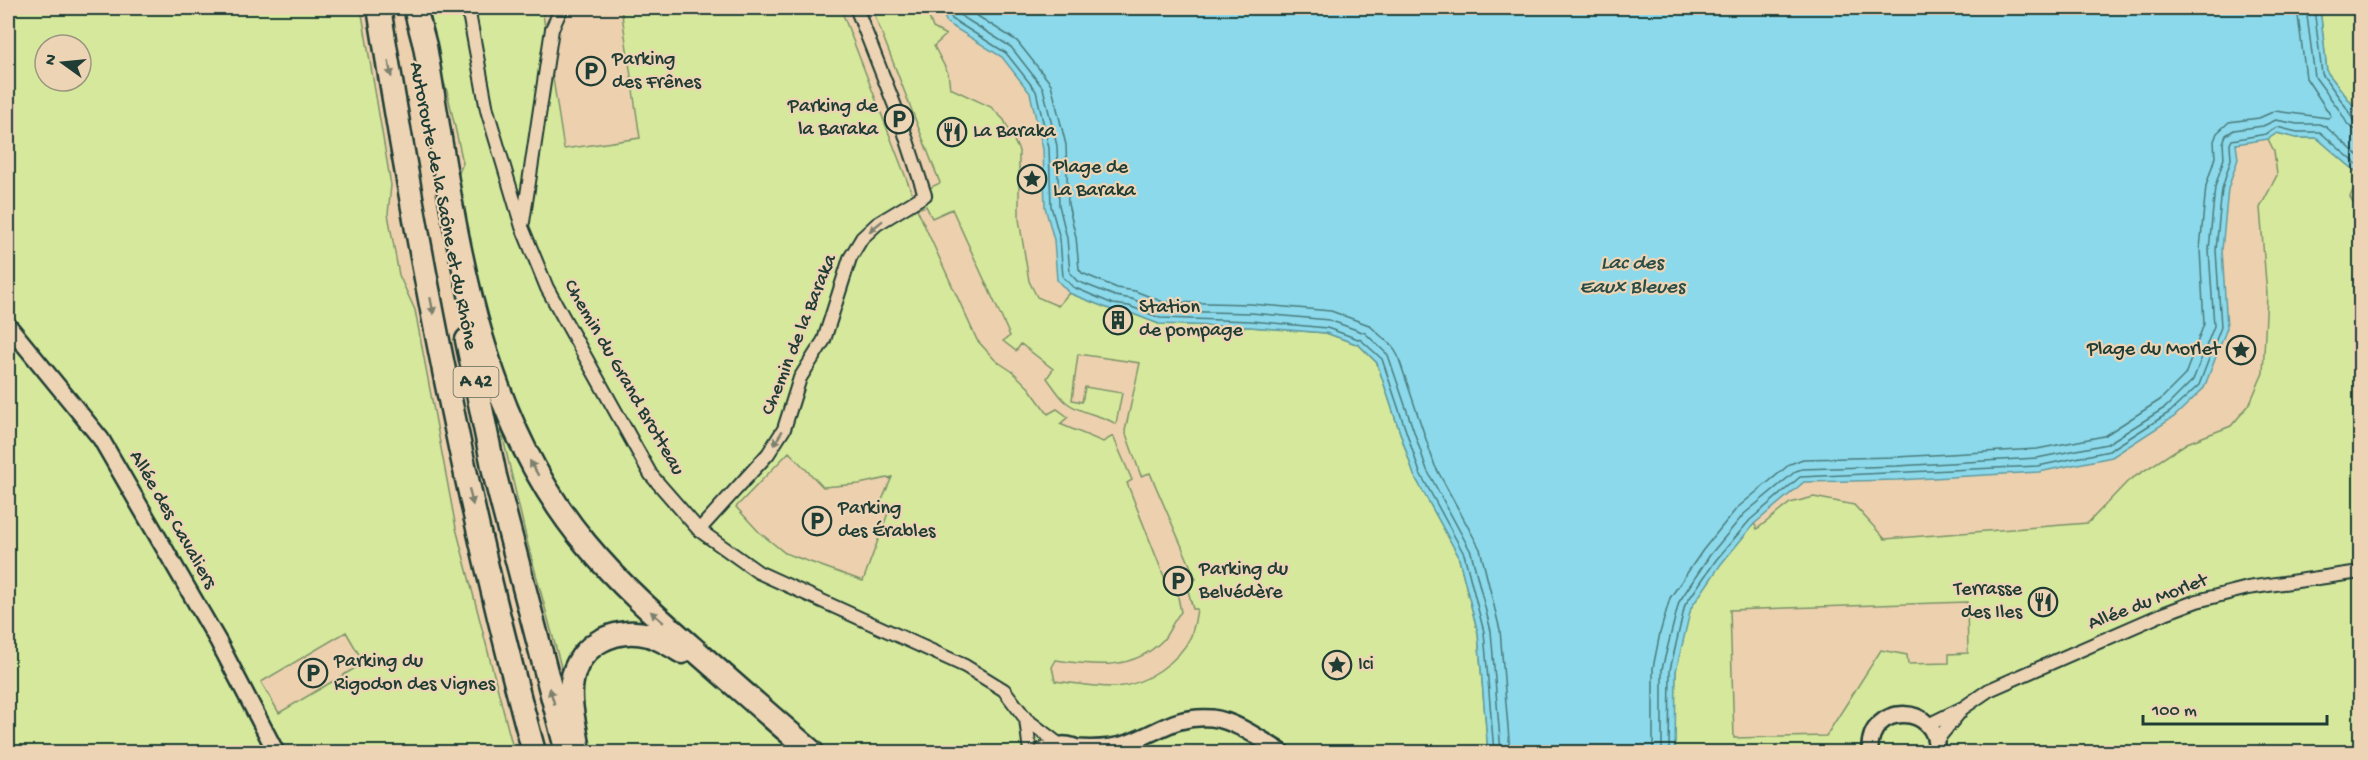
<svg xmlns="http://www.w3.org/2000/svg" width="2368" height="760" font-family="'Gochi Hand',sans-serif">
	<rect width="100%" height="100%" fill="#edd1ae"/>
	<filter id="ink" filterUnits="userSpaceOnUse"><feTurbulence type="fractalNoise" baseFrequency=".0167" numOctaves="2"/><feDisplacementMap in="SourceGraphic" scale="12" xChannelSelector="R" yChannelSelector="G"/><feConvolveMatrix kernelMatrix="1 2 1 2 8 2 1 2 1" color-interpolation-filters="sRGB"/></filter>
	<g filter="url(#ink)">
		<path fill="#d6e89c" stroke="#7a9268" stroke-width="1.5" fill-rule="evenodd" d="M8,8H361L391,185L388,214L399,275L415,310L456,528L514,752H8ZM45,45H81V81H45ZM346,632L364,663L279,713L261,682Z
			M428,8H542L564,149L640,138L621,8H851L842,12L913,196L940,183L872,8H929L927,12L933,28L946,35L934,46L948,73L950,88L991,107L1004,120L1019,151V219L1029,281L1037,297L1058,306L1069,293L1112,310L1128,312L1159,324L1250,327L1326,333L1359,345L1377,363L1414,475L1458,555L1478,633L1488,752H584L527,541L497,412L455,183L463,163L447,91L438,67ZM926,206L932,218L952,209L1010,336L1003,341L1016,351L1021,344L1053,369L1047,378C1053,386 1059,396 1066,402C1080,414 1101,414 1116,424L1122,393L1085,387L1082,402L1072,400L1078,354L1140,363L1125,431L1141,476L1150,473L1196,579L1186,583L1193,609H1197C1196,618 1194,627 1191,636C1179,662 1145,685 1116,687C1096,688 1075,683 1055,681L1052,667L1056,660C1095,666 1133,671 1163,640C1170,631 1173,620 1181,612L1176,587L1169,589L1127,483L1132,480L1113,436L1103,442L1060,424L1068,417L1057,409L1048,414L1029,388L1013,372L995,360L977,340L917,209ZM789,452L823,487L859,484L892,477L878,509L888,513L863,581L785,553L759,532L736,507Z
			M2320,8H2360V122L2352,104L2327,72Z
			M2277,133L2296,138H2317L2360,175L2350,197L2353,202L2360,199V215L2357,219L2360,228V752H1675C1675,707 1671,649 1691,608C1704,580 1734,547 1754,523L1757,529L1790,503L1814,497L1854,505L1885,539L2088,523L2128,481L2187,443L2231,426L2249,405L2263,373L2267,295L2260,208L2277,175L2274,151L2268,139ZM1967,602L1968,653L1949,654V663L1908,664L1907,655L1881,650L1826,736L1734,738L1730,610Z"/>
		<path fill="#8bd9ea" stroke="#609ba1" stroke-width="1.5" d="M940,8H2320L2327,72L2352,104L2360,122V175L2317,138H2296L2277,133L2268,139L2236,144L2238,159L2228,189L2222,250L2227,328L2204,388L2174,417L2112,457L2039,472L1898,480L1804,482L1754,524L1721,564L1691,608L1676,671L1675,752H1488L1478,633L1458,555L1414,475L1377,363L1359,345L1326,333L1250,327L1159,324L1128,312L1112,310L1069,293L1057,280L1054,240L1045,207L1043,149L1030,93L1002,57L947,23Z"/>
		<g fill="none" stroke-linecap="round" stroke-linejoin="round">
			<path stroke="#4a7b7d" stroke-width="1.5" d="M947,8L952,19L1006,53L1036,91L1049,148L1051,206L1060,239L1063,277L1073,287L1113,304L1129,306L1160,318L1251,321L1327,328L1361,340L1382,359L1420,473L1464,554L1484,632L1494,752
				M955,8L958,14L1011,47L1043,88L1057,146L1059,205L1067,238L1070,273L1077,281L1115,296L1132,299L1161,311L1251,313L1329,320L1365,333L1388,355L1427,470L1471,552L1491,631L1501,752
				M965,8L1017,41L1051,84L1066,145L1068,204L1076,237L1079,269L1082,273L1117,288L1135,291L1163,302L1251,304L1331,311L1369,325L1393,347L1398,356L1435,466L1480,549L1500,630L1510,752
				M2306,8L2315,77L2340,111L2348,125L2354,129L2360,130
				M2314,8L2322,74L2346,107L2353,120L2360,123
				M1653,752V668L1660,633L1670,598L1703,550L1737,508L1790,464L1803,459L1897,457L2037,449L2104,436L2160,400L2185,375L2204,324L2200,249L2206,186L2215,157L2214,141L2217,133L2229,122L2259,118L2275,111L2328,118L2331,116L2306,78L2297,8
				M1662,752V669L1679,602L1710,555L1744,514L1796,471L1802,469L1897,466L2037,458L2107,444L2166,407L2193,380L2214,326L2209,250L2215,187L2224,158L2223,143L2226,135L2234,130L2263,126L2276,120L2297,124H2319L2326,127L2360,157
				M1669,752L1670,670L1685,605L1716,560L1750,520L1800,477L2038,466L2109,451L2170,412L2199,385L2221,327L2216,250L2222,189L2231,159L2230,144L2232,140L2266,134L2277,127L2297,132H2320L2360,167"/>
			<g stroke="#1f3d34" stroke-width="16">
				<path id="minor" d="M468,8L487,110L522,227L547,288L651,475L699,530L758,572L965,666L1004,690L1026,719L1060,745
					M523,222L552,29L561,9
					M699,530L768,454L784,429L800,378L824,340L850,258L862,238L877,224L925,195L900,119L857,10
					M1026,719L1030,752
					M1928,725L1963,708L1989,690L2165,613L2197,601L2248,588L2360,572
					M1936,741L1960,712"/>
			</g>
			<g stroke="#1f3d34" stroke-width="20">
				<path id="tertiary" d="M8,325L101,439L218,641L276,752
					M1078,748C1094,749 1113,748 1128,743C1159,732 1175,715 1212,718C1236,721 1262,740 1282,752
					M1041,752C1055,743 1070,742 1083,752
					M1870,752C1867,701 1941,703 1936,752"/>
			</g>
			<g stroke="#1f3d34" stroke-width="27">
				<path id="motorway" d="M379,8C419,258 467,508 534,752
					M415,8L425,46C454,216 471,407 586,544C619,584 657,617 696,651C735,685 773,719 812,752
					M467,340L495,476L567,752
					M578,745C575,725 568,702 572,681C578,645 615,626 649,635C661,639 671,645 682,652"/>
			</g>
			<use href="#minor" stroke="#edd4b5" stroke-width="12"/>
			<use href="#tertiary" stroke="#edd4b5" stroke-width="15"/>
			<use href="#motorway" stroke="#edd4b5" stroke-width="22"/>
		</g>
		<defs><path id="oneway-solid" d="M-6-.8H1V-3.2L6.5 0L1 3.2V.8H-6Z" transform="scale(1.5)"/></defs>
		<g fill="#7c816e">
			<use href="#oneway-solid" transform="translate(390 69) rotate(80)"/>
			<use href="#oneway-solid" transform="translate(876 226) rotate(141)"/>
			<use href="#oneway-solid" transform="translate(432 306) rotate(79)"/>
			<use href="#oneway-solid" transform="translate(778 438) rotate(121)"/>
			<use href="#oneway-solid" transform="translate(534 468) rotate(-120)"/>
			<use href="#oneway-solid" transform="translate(471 497) rotate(77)"/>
			<use href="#oneway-solid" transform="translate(657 617) rotate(-139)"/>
			<use href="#oneway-solid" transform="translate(552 696) rotate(-106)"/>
		</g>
	</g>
	<defs>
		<g id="parking-ring" transform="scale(1.5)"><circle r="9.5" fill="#edd4b5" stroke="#1f3d34" stroke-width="1.5"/><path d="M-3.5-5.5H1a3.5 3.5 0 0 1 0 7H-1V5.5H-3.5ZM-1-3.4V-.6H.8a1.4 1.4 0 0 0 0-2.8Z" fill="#1f3d34"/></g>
		<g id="restaurant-ring" transform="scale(1.5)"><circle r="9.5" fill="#edd4b5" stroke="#1f3d34" stroke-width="1.5"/><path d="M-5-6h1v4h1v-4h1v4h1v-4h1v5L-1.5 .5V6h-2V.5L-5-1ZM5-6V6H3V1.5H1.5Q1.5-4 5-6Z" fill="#1f3d34"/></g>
		<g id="sight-ring" transform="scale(1.5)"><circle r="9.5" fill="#edd4b5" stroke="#1f3d34" stroke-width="1.5"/><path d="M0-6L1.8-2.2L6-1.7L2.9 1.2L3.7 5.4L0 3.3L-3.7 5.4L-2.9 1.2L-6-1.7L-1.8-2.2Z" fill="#1f3d34"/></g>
		<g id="building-ring" transform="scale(1.5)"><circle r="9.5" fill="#edd4b5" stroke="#1f3d34" stroke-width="1.5"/><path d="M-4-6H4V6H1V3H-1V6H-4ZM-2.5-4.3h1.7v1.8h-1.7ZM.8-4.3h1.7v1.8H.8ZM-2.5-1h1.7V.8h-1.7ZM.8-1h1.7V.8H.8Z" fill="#1f3d34"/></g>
	</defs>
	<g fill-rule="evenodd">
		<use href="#parking-ring" x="591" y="71"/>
		<use href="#parking-ring" x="899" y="119"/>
		<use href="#restaurant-ring" x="952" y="132"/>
		<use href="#sight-ring" x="1032" y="179"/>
		<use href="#building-ring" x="1118" y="320"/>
		<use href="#sight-ring" x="2241" y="350"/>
		<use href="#parking-ring" x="817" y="521"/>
		<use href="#parking-ring" x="1178" y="581"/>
		<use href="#restaurant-ring" x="2043" y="602"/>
		<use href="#sight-ring" x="1337" y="665"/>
		<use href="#parking-ring" x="313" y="673"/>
	</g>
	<g text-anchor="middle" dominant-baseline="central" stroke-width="4.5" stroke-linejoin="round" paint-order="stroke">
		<rect fill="#edd4b5" stroke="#5d6a5b" stroke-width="1.5" x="453.5" y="367" width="45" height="30" rx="4.5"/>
		<g font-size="18" font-weight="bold" fill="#1f3d34">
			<text x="476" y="382">A 42</text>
		</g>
		<g font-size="20" fill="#1f3d34" stroke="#edd4b5" text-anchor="start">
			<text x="612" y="60">Parking<tspan x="612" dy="23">des Frênes</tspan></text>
			<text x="878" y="107" text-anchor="end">Parking de<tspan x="878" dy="23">la Baraka</tspan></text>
			<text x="973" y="132">La Baraka</text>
			<text x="1053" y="168">Plage de<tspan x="1053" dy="23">La Baraka</tspan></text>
			<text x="1139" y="308">Station<tspan x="1139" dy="23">de pompage</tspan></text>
			<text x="2220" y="350" text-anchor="end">Plage du Morlet</text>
			<text x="838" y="509">Parking<tspan x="838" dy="23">des Érables</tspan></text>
			<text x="1199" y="570">Parking du<tspan x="1199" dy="23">Belvédère</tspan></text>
			<text x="2022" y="590" text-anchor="end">Terrasse<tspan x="2022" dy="23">des Iles</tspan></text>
			<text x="334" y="662">Parking du<tspan x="334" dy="23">Rigodon des Vignes</tspan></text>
			<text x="1358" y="665">Ici</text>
		</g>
		<g font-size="20" fill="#1f3d34" stroke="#edd4b5">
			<text transform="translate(442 206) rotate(79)">Autoroute de la Saône et du Rhône</text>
			<text transform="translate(800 335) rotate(-68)">Chemin de la Baraka</text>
			<text transform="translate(623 378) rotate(60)">Chemin du Grand Brotteau</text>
			<text transform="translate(172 520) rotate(60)">Allée des Cavaliers</text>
			<text transform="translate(2148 603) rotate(-21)">Allée du Morlet</text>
		</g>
		<g font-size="21" font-style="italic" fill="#2a4d46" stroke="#edd4b5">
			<text x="1632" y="264">Lac des<tspan x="1632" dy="24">Eaux Bleues</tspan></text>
		</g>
	</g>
	<rect width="2368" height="760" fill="none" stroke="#edd4b5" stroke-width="30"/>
	<rect x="15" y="15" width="2338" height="730" fill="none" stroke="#1f3d34" stroke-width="2" filter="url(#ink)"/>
	<g transform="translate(63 63) rotate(285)"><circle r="28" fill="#edd4b5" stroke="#9b9881" stroke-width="1.5"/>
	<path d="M0-4.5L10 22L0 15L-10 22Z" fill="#1f3d34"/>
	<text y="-9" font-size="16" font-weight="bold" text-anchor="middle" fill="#1f3d34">N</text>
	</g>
	<path d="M2143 715v9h184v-9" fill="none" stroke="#1f3d34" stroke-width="3"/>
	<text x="2152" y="715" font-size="18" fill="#1f3d34" stroke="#edd4b5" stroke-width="4.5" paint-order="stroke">100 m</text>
</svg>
